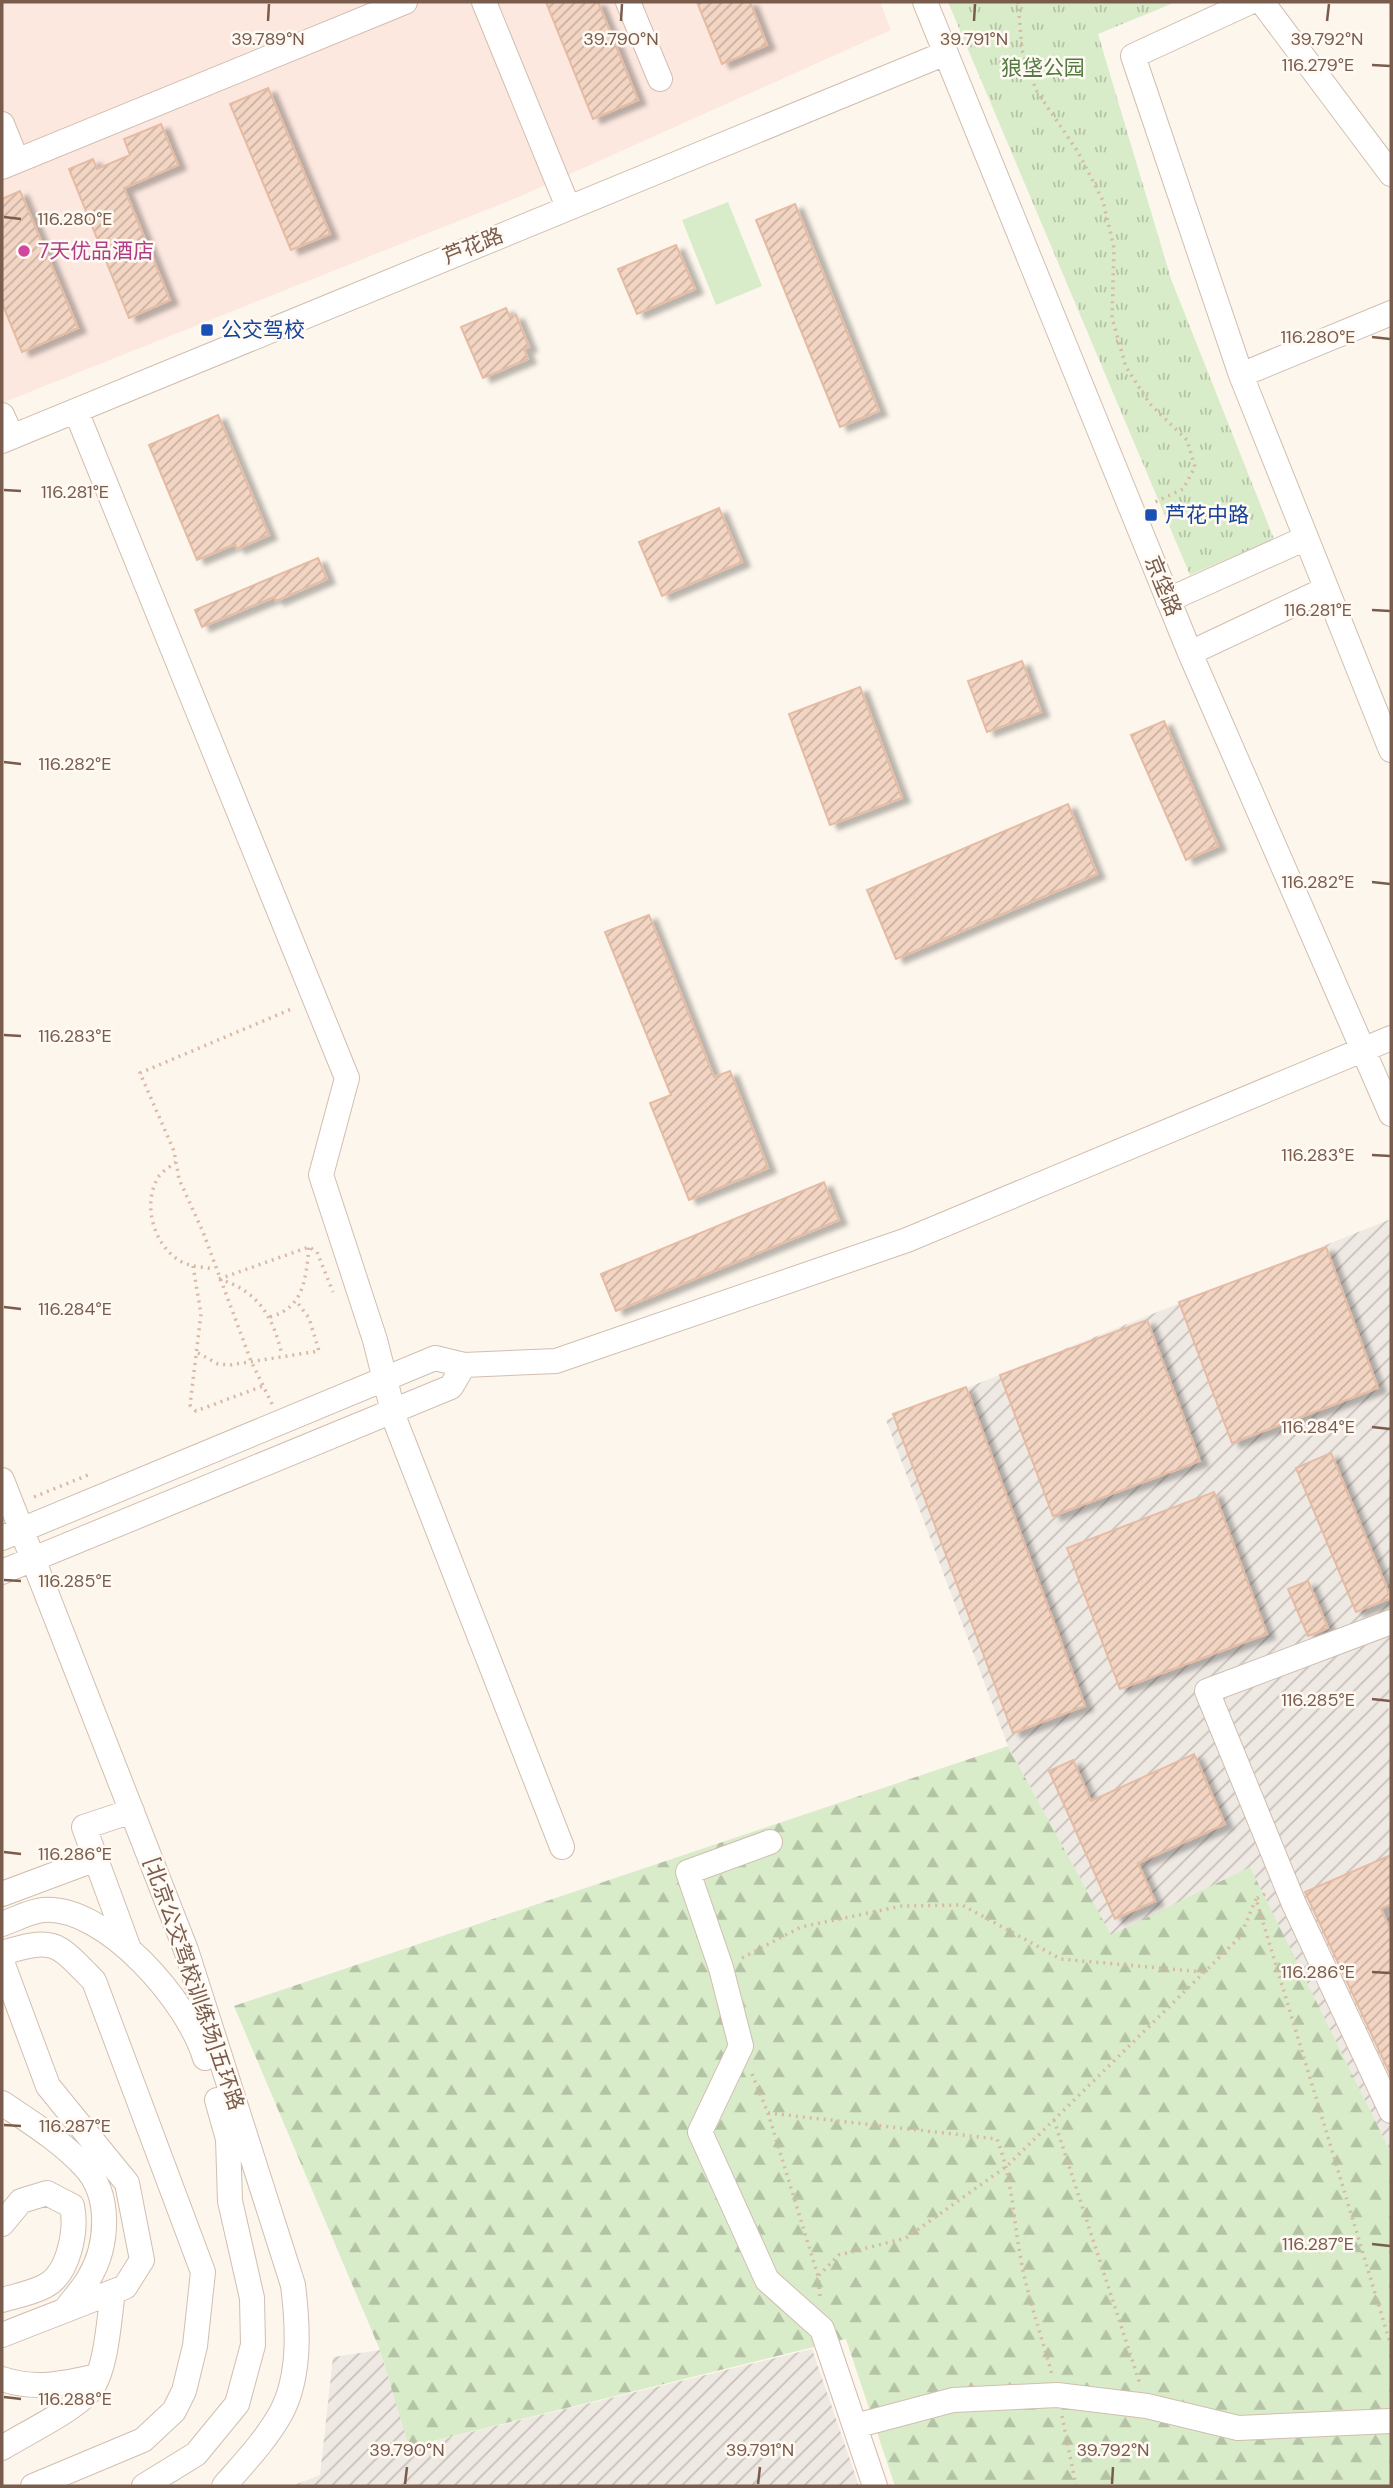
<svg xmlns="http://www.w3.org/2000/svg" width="1393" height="2488" font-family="'DM Sans','Noto Sans SC',sans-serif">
	<defs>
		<pattern id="industrial-furrows" width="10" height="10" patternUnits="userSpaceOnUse" patternTransform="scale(1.75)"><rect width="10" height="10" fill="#efe9e4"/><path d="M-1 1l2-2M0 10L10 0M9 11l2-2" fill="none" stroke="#c7c0bb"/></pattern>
		<pattern id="forest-firs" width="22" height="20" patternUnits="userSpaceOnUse" patternTransform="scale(1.75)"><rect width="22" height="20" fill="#d8ecc9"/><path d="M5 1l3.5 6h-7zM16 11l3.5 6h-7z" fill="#b4c2a5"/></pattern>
		<pattern id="park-tufts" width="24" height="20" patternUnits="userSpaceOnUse" patternTransform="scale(1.75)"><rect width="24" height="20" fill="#d8ecc9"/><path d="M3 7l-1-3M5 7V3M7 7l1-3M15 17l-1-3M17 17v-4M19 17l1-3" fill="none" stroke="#b4c2a5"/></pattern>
		<pattern id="building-hatch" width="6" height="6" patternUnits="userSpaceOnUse" patternTransform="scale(1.75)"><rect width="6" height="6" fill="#f3d5c3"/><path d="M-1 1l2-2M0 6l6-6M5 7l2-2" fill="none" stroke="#cab0a1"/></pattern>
		<filter id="shadow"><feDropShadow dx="8" dy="4.5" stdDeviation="2" flood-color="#0004"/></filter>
	</defs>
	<rect width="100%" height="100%" fill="#fdf6ec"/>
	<path fill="#fde8e0" d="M2,2H880L891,30L521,196L2,403Z"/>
	<path fill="url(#industrial-furrows)" d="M1391,1219V1673L1388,1706L1391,1723V2153L1250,1868L1111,1936L1008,1746L886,1420Z
		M812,2349L859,2486H292L320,2475L333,2357L380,2350L410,2447Z"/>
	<path fill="url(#forest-firs)" d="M1008,1746L1111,1935L1250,1867L1391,2153V2486H895L846,2339L409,2447L380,2350L234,2006Z"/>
	<path fill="url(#park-tufts)" d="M948,2H1176L1098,34L1171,279L1274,539L1190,575Z"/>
	<path fill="#d8ecc9" d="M728,202L762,286L716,305L682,220Z"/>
	<path fill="url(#building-hatch)" stroke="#e6bba3" stroke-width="2" filter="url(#shadow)" d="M546,2H598L638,100L593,119Z
		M697,2H750L767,45L722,64Z
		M268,88L330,234L291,250L230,104Z
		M161,124L178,165L124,188L170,300L129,318L69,169L93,159L97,169L130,155L124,139Z
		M20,191L78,328L22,352L2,303V199Z
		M795,204L879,411L840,427L756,220Z
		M676,245L695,289L637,314L618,269Z
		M506,308L510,317L516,315L529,347L524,349L528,359L483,378L461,327Z
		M218,415L269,535L237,549L235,544L197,560L149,445Z
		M719,508L742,562L662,596L639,542Z
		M318,558L327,579L276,601L274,597L202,627L195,610Z
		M1022,661L1041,712L987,732L968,681Z
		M860,687L902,798L830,825L789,714Z
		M1164,721L1218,846L1186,860L1131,735Z
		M1068,804L1097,874L896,959L867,890Z
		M649,915L714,1077L730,1071L768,1168L689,1200L650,1103L671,1095L605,932Z
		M824,1182L839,1220L616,1311L601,1274Z
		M1326,1247L1378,1388L1232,1443L1179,1302Z
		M1147,1320L1200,1461L1053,1516L1000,1375Z
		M966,1387L1085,1706L1013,1733L893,1414Z
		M1331,1453L1391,1598L1356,1612L1296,1468Z
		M1214,1492L1267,1634L1120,1689L1067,1548Z
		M1308,1581L1328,1628L1308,1636L1288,1589Z
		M1194,1754L1225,1824L1138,1863L1155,1901L1115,1919L1049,1771L1073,1760L1091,1801Z
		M1391,1855V1904L1381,1909L1391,1931V2076L1305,1892Z"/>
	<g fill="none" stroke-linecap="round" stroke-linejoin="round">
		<g stroke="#d1beb0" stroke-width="26">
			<path id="minor" d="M484,2L568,207
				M628,2L660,79
				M925,2L1190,653L1391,1114
				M1250,2L1133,56L1241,375L1391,750
				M1262,2L1391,174
				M2,124L17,161
				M2,167L405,2
				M1241,375L1391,313
				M76,411L347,1078L321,1175L375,1340L396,1423L562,1847
				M2,415L12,437
				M2,441L946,53
				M1168,600L1304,539
				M1190,653L1326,589
				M2,1480L186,1950L293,2285C298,2325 301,2376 281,2413C266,2440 244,2463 224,2486
				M2,1538L435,1358L464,1365L556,1361L907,1240L1391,1038
				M2,1572L451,1387L464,1365
				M1391,1622L1207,1691L1294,1904L1391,2111
				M770,1842L688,1872L721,1968L741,2046L700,2132L767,2280L822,2329L875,2486
				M2,1894L96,1859
				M2,1924C14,1920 30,1911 43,1910C106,1905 189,2003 205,2058
				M129,1949L84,1827L132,1811
				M2,1953C55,1937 56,1942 94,1981L203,2272L195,2346L184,2391L174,2411L143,2440L33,2486
				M2,1962L48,2086L127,2183L142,2260L125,2287L2,2335
				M2,2103C30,2122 61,2141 84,2166C112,2195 108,2246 89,2278C83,2289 73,2299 66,2309
				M2,2224L21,2201L47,2193L72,2206C77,2230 69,2274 45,2286C32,2293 16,2296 2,2300
				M2,2379C35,2390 64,2384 97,2376
				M855,2426L953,2400L1057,2395L1147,2406L1238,2428L1391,2421
				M2,2448C24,2434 79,2408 92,2388C107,2366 109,2318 113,2292
				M144,2486L196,2454L237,2404L253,2345L252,2298L230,2201L228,2139L217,2100"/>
		</g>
		<path stroke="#d9b8a5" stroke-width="3.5" stroke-dasharray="2 5" stroke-linecap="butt" d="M1018,2L1022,50L1036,90L1078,152L1103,201L1114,248L1112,318L1126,367L1150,404L1187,440L1195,467L1183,489L1153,503
			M176,1162C171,1166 163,1171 159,1176C141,1204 154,1247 182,1262C192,1267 204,1267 214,1269
			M193,1266L201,1314L190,1405L196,1411L263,1386
			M219,1279L309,1247L317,1252L333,1292
			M219,1279C258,1291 273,1316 282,1355
			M270,1317C304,1308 306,1278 309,1247
			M198,1353L218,1364L230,1365L319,1351L309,1318L297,1302
			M272,1404L251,1361L203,1232L179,1179L174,1151L140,1073L294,1008
			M34,1497L88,1475
			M1265,1894L1256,1899L1391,2346
			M742,1958L801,1927L902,1906L962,1905L1061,1959L1203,1972
			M752,2074L768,2113L818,2276
			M768,2113L997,2139C1013,2181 1013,2218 1021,2260C1028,2299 1042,2337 1052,2375
			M1054,2120L1140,2384
			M820,2296L818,2276L839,2255L906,2238L1007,2166L1240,1937L1256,1899
			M1062,2416L1076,2486"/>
		<use href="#minor" stroke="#fff" stroke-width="24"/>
	</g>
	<path fill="none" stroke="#7a5c4d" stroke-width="2.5" d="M268,21L269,4M621,21L622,4M974,21L975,4M1327,21L1329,4M1372,65L1390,66M4,217L21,219M1372,337L1390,339M4,490L21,491M1372,610L1390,611M4,762L21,764M1372,882L1390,884M4,1035L21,1036M1372,1155L1390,1156M4,1307L21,1309M1372,1427L1390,1429M4,1580L21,1581M1372,1699L1390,1701M4,1852L21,1854M1372,1972L1390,1973M4,2125L21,2126M1372,2244L1390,2246M4,2397L21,2399M405,2484L407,2467M758,2484L760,2467M1112,2484L1113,2467"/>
	<circle fill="#d1479c" stroke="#fffaf3" stroke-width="2.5" cx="24" cy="251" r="7"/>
	<g fill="#1a4fb4" stroke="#fffaf3" stroke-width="2.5">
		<rect x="200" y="323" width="14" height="14" rx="3.5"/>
		<rect x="1144" y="508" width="14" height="14" rx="3.5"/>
	</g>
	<g text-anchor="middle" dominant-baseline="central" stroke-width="5" stroke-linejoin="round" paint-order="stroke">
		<g font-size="21" fill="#537a41" stroke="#fffaf3">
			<text x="1043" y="68">狼垡公园</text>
		</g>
		<g font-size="21" fill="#7a5c4d" stroke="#fffaf3">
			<text transform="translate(473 246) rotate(-22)">芦花路</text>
			<text transform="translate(1163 586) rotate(68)">京垡路</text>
			<text transform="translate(194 1984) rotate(71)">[北京公交驾校训练场]五环路</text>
		</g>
		<g font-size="21" fill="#b23c85" stroke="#fffaf3" text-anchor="start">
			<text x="38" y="251">7天优品酒店</text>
		</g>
		<g font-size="21" fill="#164399" stroke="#fffaf3" text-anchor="start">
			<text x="221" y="330">公交驾校</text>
			<text x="1165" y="515">芦花中路</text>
		</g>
	</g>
	<g font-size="18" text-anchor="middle" fill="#7a5c4d" stroke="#fffaf3" stroke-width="5" stroke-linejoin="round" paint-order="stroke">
		<text x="268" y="45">39.789°N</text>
		<text x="621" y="45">39.790°N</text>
		<text x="974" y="45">39.791°N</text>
		<text x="1327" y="45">39.792°N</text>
		<text x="1318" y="71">116.279°E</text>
		<text x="75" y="225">116.280°E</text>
		<text x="1318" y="343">116.280°E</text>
		<text x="75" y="498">116.281°E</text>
		<text x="1318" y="616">116.281°E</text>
		<text x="75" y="770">116.282°E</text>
		<text x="1318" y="888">116.282°E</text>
		<text x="75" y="1042">116.283°E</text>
		<text x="1318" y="1161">116.283°E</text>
		<text x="75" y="1315">116.284°E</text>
		<text x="1318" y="1433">116.284°E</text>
		<text x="75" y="1587">116.285°E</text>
		<text x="1318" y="1706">116.285°E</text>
		<text x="75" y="1860">116.286°E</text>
		<text x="1318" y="1978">116.286°E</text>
		<text x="75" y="2132">116.287°E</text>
		<text x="1318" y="2250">116.287°E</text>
		<text x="75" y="2405">116.288°E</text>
		<text x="407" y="2456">39.790°N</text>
		<text x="760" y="2456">39.791°N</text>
		<text x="1113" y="2456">39.792°N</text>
	</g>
	<rect width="1393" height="2488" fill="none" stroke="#7a5c4d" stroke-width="7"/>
</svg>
